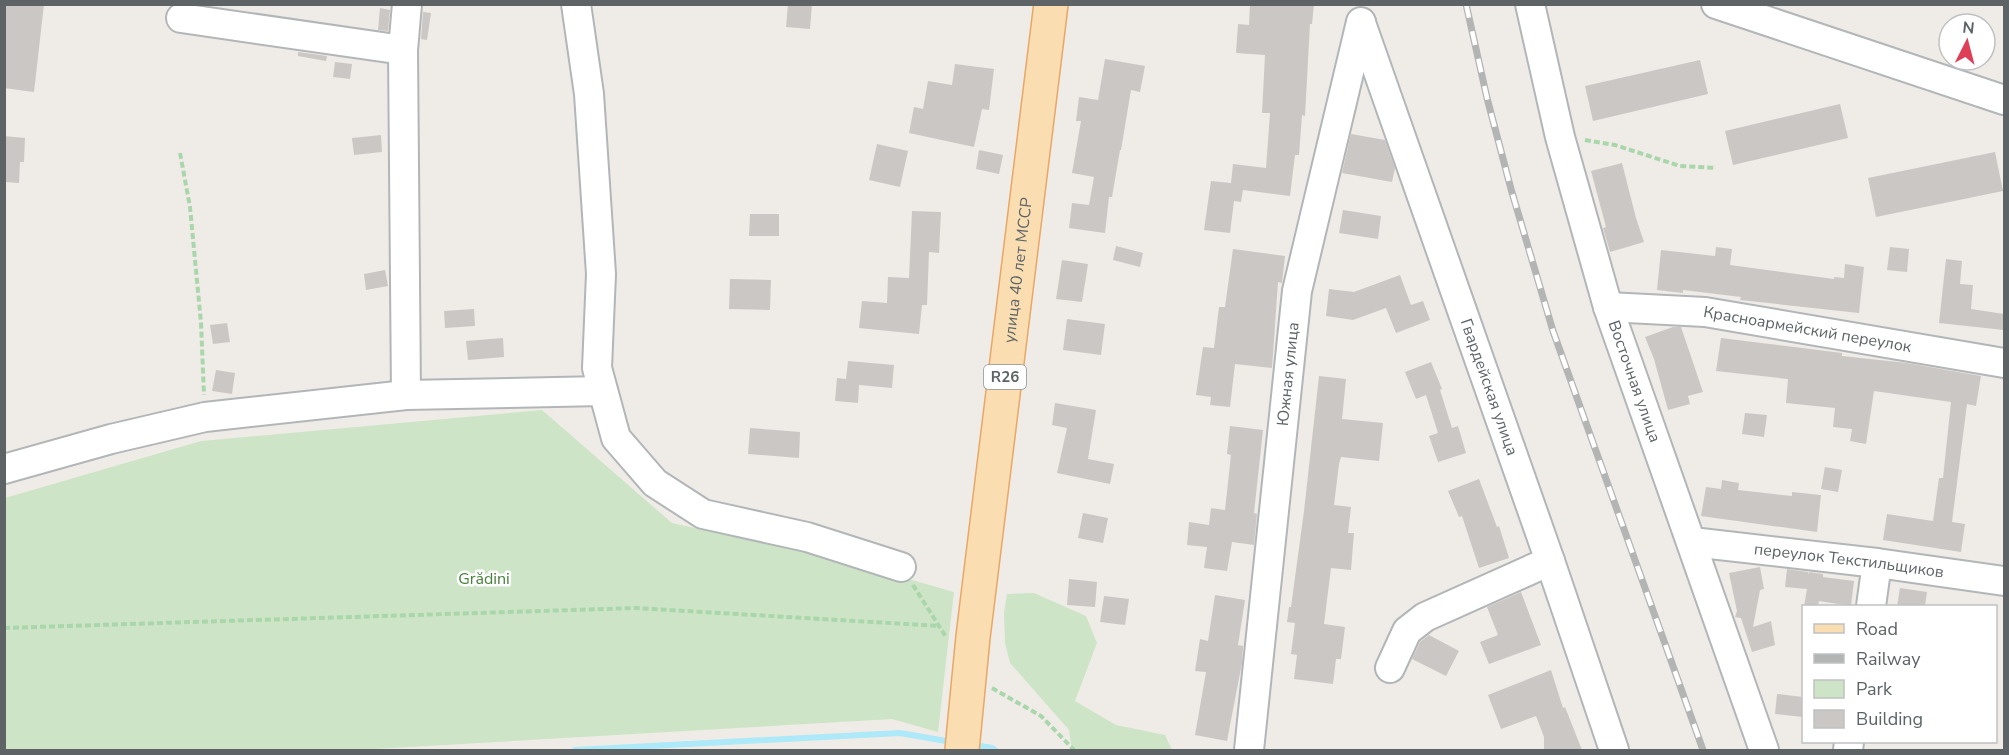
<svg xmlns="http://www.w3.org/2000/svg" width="2009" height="755" font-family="'Nunito Sans',sans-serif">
	<rect width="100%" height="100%" fill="#efece7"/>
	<path fill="#cde5c6" d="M542,410L672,523L845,561L954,592L938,732L892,719L358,750H5V498L201,441Z
		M1034,593L1086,616L1097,643L1075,701L1116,725L1165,735L1172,750H1072L1069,730L1010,663L1005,643L1004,613L1007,594Z"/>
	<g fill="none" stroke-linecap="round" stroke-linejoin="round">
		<path stroke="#ade9f9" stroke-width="6" d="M980,746L992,748L995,750
			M575,750L900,733L946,741"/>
	</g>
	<path fill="#cbc7c4" d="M4,4H44L34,92L4,88Z
		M788,4H812L810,29L786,27Z
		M1250,4H1314L1312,24H1310L1305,116L1302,115L1299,155H1295L1290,196L1243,190L1241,202L1234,201L1230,233L1204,230L1211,181L1231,183L1233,164L1266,168L1270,113H1262L1265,55L1236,53L1238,24L1249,25Z
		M380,8L390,10L388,31L378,30Z
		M423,12L431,13L427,40L421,39Z
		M298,52L327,56L326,61L298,56Z
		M1105,59L1145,66L1140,92L1131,90L1121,150H1120L1112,197H1109L1105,233L1069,228L1072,203L1089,205L1094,177L1072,173L1081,121H1076L1079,97L1098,100Z
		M1700,60L1708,94L1593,121L1585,86Z
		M335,62L352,64L350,79L333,77Z
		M955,64L994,69L989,110L982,109L974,147L909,133L914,107L923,109L928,81L952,85Z
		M1840,104L1848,138L1733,165L1725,131Z
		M1351,134L1385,140L1395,168L1392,182L1342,173Z
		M381,135L382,152L354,155L352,138Z
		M4,136L25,138L24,162H20L19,183L4,182Z
		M877,144L908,151L900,187L869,180Z
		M979,150L1003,155L999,174L976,169Z
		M1995,152L2003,191L1876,217L1868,178Z
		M1622,163L1636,218L1644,242L1610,252L1603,228L1606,227L1591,171Z
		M1343,210L1381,216L1378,239L1339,233Z
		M912,211L941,212L939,253L929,252L927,305H922L919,334L859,328L862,301L887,303L888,277L909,278Z
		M750,214H779V236H749Z
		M1116,246L1143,253L1140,267L1113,260Z
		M1716,247L1732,249L1730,265L1834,279V277L1844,278L1845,264L1864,267L1859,313L1740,300L1741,297L1683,290V293L1657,290L1661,250L1715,256Z
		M1890,247L1909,249L1907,272L1887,270Z
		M1233,249L1285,256L1282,283L1278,282L1272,368L1235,364L1230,407L1210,405L1211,397L1196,395L1203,347L1214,348L1219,307H1225Z
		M1946,259L1962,261L1960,284L1973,285L1971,309L2004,314V330L1939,323Z
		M1062,260L1088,264L1082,302L1056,299Z
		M385,270L388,286L366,290L364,274Z
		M1400,275L1411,305L1423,301L1430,320L1396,333L1386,308L1353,320L1326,316L1329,289L1354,292Z
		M730,279L771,280L770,310L729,309Z
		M474,309L475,326L445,328L444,311Z
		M1067,319L1105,324L1101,355L1063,350Z
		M227,323L230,342L213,344L210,325Z
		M1673,327H1681L1703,392L1688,396L1690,404L1668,410L1654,359L1645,337Z
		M503,338L504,357L468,360L466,341Z
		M1721,338L1842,353V356L1907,363L1981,376L1976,406L1967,404L1952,522L1965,524L1961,552L1883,540L1887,514L1933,521L1939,478H1943L1951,402L1874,391L1866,444L1850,441L1852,429L1833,427L1835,408L1786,403L1788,379L1716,371Z
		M848,361L894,365L892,388L859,385L858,403L835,401L837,378L846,379Z
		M1431,362L1442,389L1440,390L1452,428L1458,426L1466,453L1438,462L1429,436L1438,433L1426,395L1416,399L1405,372Z
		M216,370L235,373L232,394L212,391Z
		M1319,376L1346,379L1342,419L1383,423L1379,461L1341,457L1339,464L1334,505L1351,507L1348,533H1354L1351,570L1331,568L1324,624L1345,627L1341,659H1336L1333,684L1294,679L1297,655L1291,654L1295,623L1287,622L1289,607H1291L1304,511Z
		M1055,403L1096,410L1088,459L1114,464L1110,484L1057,473L1067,428L1052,425Z
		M1745,413L1767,415L1764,437L1742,434Z
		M1230,426L1263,430L1254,513L1257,514L1254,545L1232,542L1227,571L1204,568L1207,547L1187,545L1189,522L1209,525L1211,508L1225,510L1231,455L1227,454Z
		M750,428L800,432L799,458L748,454Z
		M1825,467L1842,470L1838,492L1821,489Z
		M1479,479L1497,527L1499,526L1509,558L1479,568L1462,516L1459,517L1448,491Z
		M1722,480L1739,483L1738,490L1792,496V492L1821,495L1817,532L1701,516L1706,487L1721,489Z
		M1083,513L1108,518L1103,543L1078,538Z
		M1760,567L1764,589L1760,590L1753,627L1771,621L1775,645L1752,652L1741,618L1735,617L1737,611L1729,573Z
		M1787,569L1808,572L1809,575V572L1823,574V577L1854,581L1851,606L1819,601L1818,606H1804L1807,589L1785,587Z
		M1069,579L1097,582L1095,607L1067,605Z
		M1900,588L1927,592L1925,606H1897Z
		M1521,592L1541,645L1489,664L1480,642L1498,635L1487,607Z
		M1215,595L1245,600L1238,645L1243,646L1242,663L1227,741L1195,735L1206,672L1195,671L1200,639L1208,641Z
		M1104,596L1129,599L1125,625L1100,622Z
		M1429,635L1459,651L1446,676L1412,659L1420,642Z
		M1551,670L1563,708L1565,707L1582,750H1544V737L1536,716L1501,729L1488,695Z
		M1777,694L1803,697V717L1775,714Z"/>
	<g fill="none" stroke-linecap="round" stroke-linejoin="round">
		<g stroke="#b2b6b8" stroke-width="32">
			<g id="minor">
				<path d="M576,4L589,94L601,274L597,368L616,438L655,483L703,514L807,537L901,567"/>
				<path id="s1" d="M1530,4L1560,137L1608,307L1764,750"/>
				<path d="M1716,4L2004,100"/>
				<path d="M181,18L403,50L407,4"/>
				<path id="s2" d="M1361,23L1550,561L1614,750"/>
				<path d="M403,50L406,395"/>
				<path id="s3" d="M1608,307L1705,312L2004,363"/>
				<path d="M4,469L111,439L205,417L406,395L603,391"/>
				<path id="s4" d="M1692,542L1877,563L2004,581"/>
				<path d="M1871,606L1877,563"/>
				<path d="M1390,668L1407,631L1425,617L1550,561"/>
				<path id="s5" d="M1249,750L1297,291L1361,22"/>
				<path d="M1848,750L1849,742"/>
			</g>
		</g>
		<g stroke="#e8a767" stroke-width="36">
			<g id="major">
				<path id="s6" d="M962,750L973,637L1051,4"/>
			</g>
		</g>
		<path stroke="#aad6ab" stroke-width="4" stroke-dasharray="6 3" stroke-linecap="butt" d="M1585,140L1615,145L1680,166L1716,168
			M180,153L190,207L201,323L204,395
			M913,585L946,637
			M4,628L635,608L940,626
			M992,688L1041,716L1074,750"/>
		<use href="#minor" stroke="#fff" stroke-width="28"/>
		<use href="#major" stroke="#fadeb2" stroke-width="33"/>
		<g stroke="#b3b4b4" stroke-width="7">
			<path id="rail" d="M1466,4L1487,98L1511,189L1553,331L1703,750"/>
		</g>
		<use href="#rail" stroke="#fff" stroke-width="4.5" stroke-dasharray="14" stroke-linecap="butt"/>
	</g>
	<g text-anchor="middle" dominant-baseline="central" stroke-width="5" stroke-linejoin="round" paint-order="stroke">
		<rect fill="#fff" stroke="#8e9294" stroke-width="1.5" x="984" y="365" width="42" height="24" rx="4.5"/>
		<g font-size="15" font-weight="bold" fill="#5e6466">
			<text x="1005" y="377">R26</text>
		</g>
		<g font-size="16" fill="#5e6466" stroke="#fff">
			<text stroke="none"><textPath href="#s6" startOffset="483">улица 40 лет МССР</textPath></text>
			<text stroke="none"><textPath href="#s3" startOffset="201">Красноармейский переулок</textPath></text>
			<text stroke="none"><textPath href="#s5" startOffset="378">Южная улица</textPath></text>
			<text stroke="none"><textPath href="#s1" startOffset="392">Восточная улица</textPath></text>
			<text stroke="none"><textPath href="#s2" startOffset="386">Гвардейская улица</textPath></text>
			<text stroke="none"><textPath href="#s4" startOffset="158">переулок Текстильщиков</textPath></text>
		</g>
		<g font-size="16" fill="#47813b" stroke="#fff">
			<text x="484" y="579">Grădini</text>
		</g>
	</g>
	<rect width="2009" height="755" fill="none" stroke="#5e6466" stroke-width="12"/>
	<rect x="1802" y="605" width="195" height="138" fill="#ffffff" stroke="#bfc1c2" stroke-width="1.5"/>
	<rect x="1814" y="624" width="30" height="9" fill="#fadeb2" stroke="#bfc1c2" stroke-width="1.5"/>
	<text x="1856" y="635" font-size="18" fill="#5e6466">Road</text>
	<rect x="1814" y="654" width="30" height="9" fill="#b3b4b4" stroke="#bfc1c2" stroke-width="1.5"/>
	<text x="1856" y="665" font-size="18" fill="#5e6466">Railway</text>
	<rect x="1814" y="680" width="30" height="18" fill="#cde5c6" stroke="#bfc1c2" stroke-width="1.5"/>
	<text x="1856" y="695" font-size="18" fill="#5e6466">Park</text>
	<rect x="1814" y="710" width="30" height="18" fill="#cbc7c4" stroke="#bfc1c2" stroke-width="1.5"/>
	<text x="1856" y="725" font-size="18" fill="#5e6466">Building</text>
	<g transform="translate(1967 42) rotate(6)"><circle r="28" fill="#ffffff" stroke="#bfc1c2" stroke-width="1.5"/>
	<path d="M0-4.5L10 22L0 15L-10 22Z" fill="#de3f56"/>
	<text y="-9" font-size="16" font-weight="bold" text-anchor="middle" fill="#5e6466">N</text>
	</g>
</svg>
